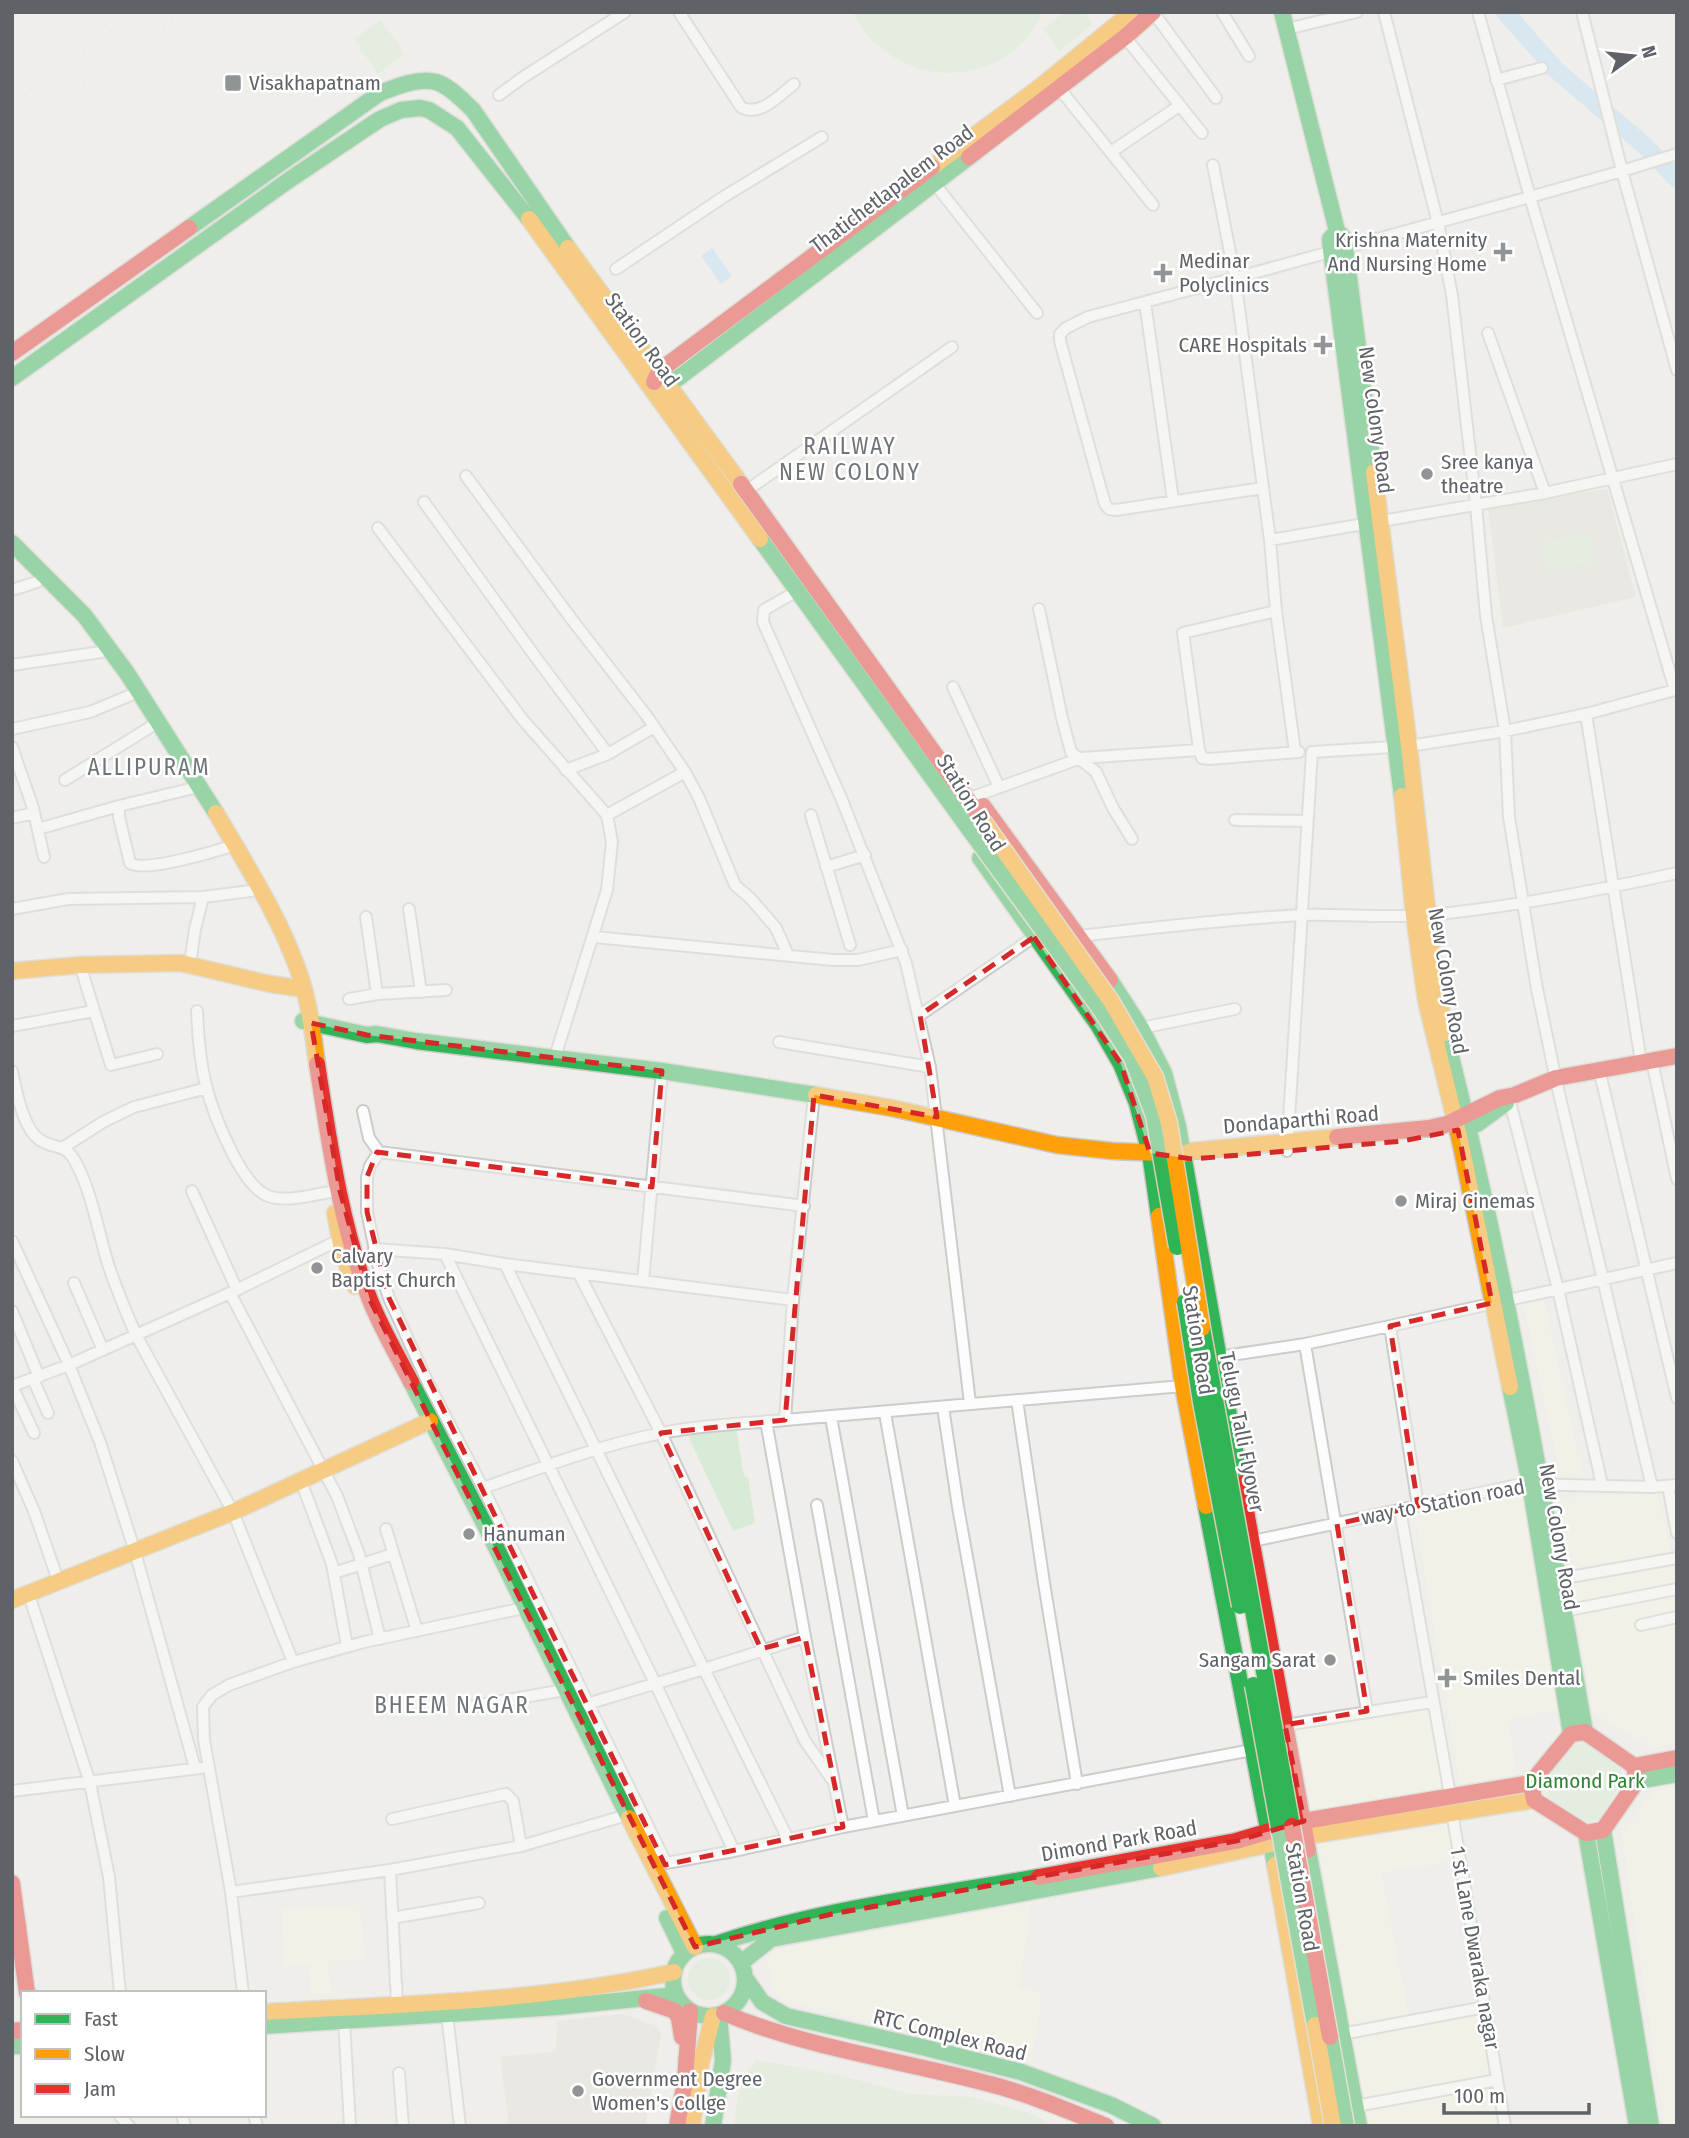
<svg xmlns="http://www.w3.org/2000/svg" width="1689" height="2138" font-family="'Fira Sans Condensed',sans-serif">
	<rect width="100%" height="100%" fill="#efeeea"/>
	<path fill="#f7f3e4" d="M1543,1297L1582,1474L1561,1479L1523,1301Z
		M1522,1492L1559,1709L1508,1719L1516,1775L1460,1784L1415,1514Z
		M1658,1493L1677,1584V1743L1650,1747L1593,1712L1558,1498Z
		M1428,1707L1442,1788L1310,1811L1295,1730Z
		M1677,1786V2126H1665L1622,1834L1655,1790Z
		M1448,1822L1454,1861L1381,1873L1409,2018L1350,2029L1318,1843Z
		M1031,1903L1019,1987L1042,1994L1031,2061L784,2001L773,1989L767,1960L778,1949Z
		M360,1905L364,1959L328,1961L331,1993L311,1994L309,1965L285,1966L281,1910Z
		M1479,2011L1499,2126H1368L1351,2035Z"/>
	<path fill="#e2e0da" d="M1607,489L1636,597L1503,628L1488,508Z
		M622,2014L657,2026L661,2036L645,2126H509L500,2057L556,2051L557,2021Z"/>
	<path fill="#d8ebd6" d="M853,12H1043C1018,71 945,90 892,56C876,46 860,31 853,12Z
		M1065,12H1084L1093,24L1059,51L1043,28Z
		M381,20L405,54L378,74L354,39Z
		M1590,533L1595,562L1549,571L1543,542Z
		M736,1428L744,1476L748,1477L755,1523L733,1531L688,1436Z
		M1586,1743L1621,1769L1623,1780L1599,1819L1587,1822L1547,1796L1545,1781L1573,1746Z
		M688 1979a21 21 0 1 1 42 0a21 21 0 1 1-42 0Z
		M756,2060L834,2074L911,2094L972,2097L1029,2113L1054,2126H734C737,2103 738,2077 756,2060Z"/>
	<path fill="#bfe0f9" d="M712,248L732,276L721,284L701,256Z"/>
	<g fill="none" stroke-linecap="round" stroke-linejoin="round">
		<path stroke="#bfe0f9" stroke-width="18" d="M1505,12L1556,70L1644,145L1677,179"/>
		<g stroke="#cbcccc" stroke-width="14">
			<path id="street" d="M679,12L741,107C759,118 780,95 794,84
				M1153,12L1216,98
				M1222,12L1249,56
				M1384,12L1438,223L1452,295L1476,505L1486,616L1505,731L1509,817L1537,989L1557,1085L1652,1487
				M1582,12L1622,171L1677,154
				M1287,29L1357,12
				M1125,37L1202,133
				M1496,80L1542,68
				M1059,88L1153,205
				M499,95L522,78L625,12
				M1111,152L1179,106
				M1213,165L1235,278L1088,317L1066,328L1060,334V341L1105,504L1109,509L1116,510L1263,488
				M934,183L1037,313
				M616,269L725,196L822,137
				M1145,302L1173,500
				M1488,333L1545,493
				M466,476L573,621L646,715L685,772L699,798L735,885L751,899L776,928L788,955
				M746,491L952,347
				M424,502L534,655L608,754
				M378,528L523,720L607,815L612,842L607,890L555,1057
				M1270,540L1545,493L1677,464
				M12,590L37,582
				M797,591L764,610L763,622L842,800L906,963L930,1067L970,1403
				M1039,609L1062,718L1071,752L1096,772L1113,808L1132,839
				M1276,611L1183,633L1199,750L1202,758L1209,759L1299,752
				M12,665L101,652L110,648
				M953,687L999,787
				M12,729L90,712L131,695
				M12,747L33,808L44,857
				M1295,752L1276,611L1270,540L1235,278L1530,197L1478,12
				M566,770L608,754L654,727
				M65,780L152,726
				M194,788L119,806V817L130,863C144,873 216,851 235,845
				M967,799L1081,758L1199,750
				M607,815L685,772
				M811,815L850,945
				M12,818L34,813
				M1235,820L1308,821
				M38,829L119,806
				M826,867L865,855
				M12,909L68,899L203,897
				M409,909L421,992
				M366,917L377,994
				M1078,936C1152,928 1227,919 1301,915C1344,914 1387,918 1429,915C1513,907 1595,891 1677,873
				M594,937L833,960H858L902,950
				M190,964L195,929L203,897L251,891
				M80,965L111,1065L157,1054
				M349,999L377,994L446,990
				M197,1011C198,1037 200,1061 206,1086C213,1113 241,1186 268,1196C287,1203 313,1194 332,1192
				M920,1015L1034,937
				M12,1026L94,1011
				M1141,1028L1235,1009
				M779,1042L930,1067
				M1652,1061L1677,1179
				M1641,1062L1586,714L1675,690L1530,197L1622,171L1677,370
				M1599,1069L1677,1398
				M12,1071C16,1090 23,1129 40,1140C55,1150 64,1142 75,1161C92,1192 98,1231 108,1264C116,1288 126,1312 136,1335L230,1293L339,1240
				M1509,1098L1558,1289L1602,1485
				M363,1111L369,1138L379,1152L804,1206
				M64,1147L103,1122L134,1107L207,1088
				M1287,1151L1312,752L1409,746L1505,731L1586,714
				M379,1152L370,1166L367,1177V1212L378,1264L389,1298L429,1385L483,1488L666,1863L734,1851L843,1827L1252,1750
				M192,1191L237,1290
				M12,1241L69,1365L100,1442L135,1552L195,1768
				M374,1249L445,1254L505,1264
				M445,1254L656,1685L734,1851
				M579,1274L661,1433L805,1741L833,1781
				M643,1281L662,1071
				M74,1283L103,1350
				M230,1293L337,1496L359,1554L380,1639
				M12,1311L39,1377
				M1390,1326L1677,1263
				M1305,1344L1390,1326L1418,1506
				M1218,1357L1305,1344L1367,1711
				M33,1379L48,1413
				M1017,1400L1044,1583L1077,1784
				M943,1407L958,1507L1010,1796
				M885,1413L955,1806
				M831,1417L903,1816
				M785,1420L1183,1386
				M766,1421L805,1637L843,1827
				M34,1433L12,1386L69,1365L136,1335L233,1512L293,1662L364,1642L519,1609
				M12,1461L34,1511L59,1583
				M301,1481L332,1564L347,1646
				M1668,1486L1677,1533
				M483,1488C540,1468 598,1446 657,1434C699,1425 742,1424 785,1420L793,1300L814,1095
				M817,1505L874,1821
				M1400,1510L1450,1795
				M386,1529L417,1631
				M1253,1541L1522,1484L1652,1487L1677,1485
				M334,1573L393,1554
				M1559,1579L1677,1558
				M29,1595L90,1783L109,1877L120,1993
				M1564,1611L1677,1589
				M1641,1625L1677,1617
				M587,1704L704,1669L505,1264L793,1300
				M473,1706L559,1691
				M1285,1725L1432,1702
				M12,1791L201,1768
				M1452,1812L1505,2126
				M392,1819L506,1794L513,1801L521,1846
				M788,1839L704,1669L805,1637
				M390,1870L521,1846L627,1815
				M231,1892L390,1870L397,2003
				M392,1918L479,1903
				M243,1993L231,1892L204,1740L203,1707L212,1695L229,1685L293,1662
				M447,2014L460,2126
				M344,2021L350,2126
				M1342,2034L1485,2007
				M399,2073L403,2126
				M1356,2106L1497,2080
				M119,2115L129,2126
				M182,2115L185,2126
				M254,2115L257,2126"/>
		</g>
		<g stroke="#cacacb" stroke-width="19">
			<path id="fast" d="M1282,12L1337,231L1343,237L1345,246L1374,472
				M189,228L380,93C395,87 419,77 436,82C450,86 463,101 473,110L568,248
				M1337,231L1330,239L1331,250L1402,796
				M12,378L289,180L380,119L401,110L420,108L429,110L457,128L529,219
				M656,387L669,384L681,376L969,157
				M760,539L972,833
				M12,543L84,615L127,673L216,813
				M980,858L1099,1026L1121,1064L1137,1103L1150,1153L1159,1216
				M1110,980L1141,1028L1164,1073L1178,1126L1241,1484
				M303,1021L367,1035L377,1034L416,1041L662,1071L816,1095
				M1445,1033C1504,1263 1544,1498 1585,1732
				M1459,1130L1477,1124L1506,1103
				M411,1382L489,1533L629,1818
				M1510,1387L1530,1484L1571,1734
				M1206,1506L1275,1865
				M1637,1781L1677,1774
				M1603,1830L1651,2126
				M1586,1833L1637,2126
				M1308,1850L1359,2126
				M667,1918L684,1953
				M673 1980a36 36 0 1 1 72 0a36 36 0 1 1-72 0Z
				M716,1944C820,1909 931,1896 1039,1877
				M741,1963L771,1939L1161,1868
				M746,1979L762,2002L786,2016L926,2048L1021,2072L1111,2105L1153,2126
				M264,2026L557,2007L676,1995
				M12,2046H23
				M713,2126L723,2060L719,2015"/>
		</g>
		<g stroke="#cacacb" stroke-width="19">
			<path id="slow" d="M932,167L1040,87L1132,12
				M529,219L760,539
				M568,248L741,484
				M1374,472L1409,746L1434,970L1445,1033
				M1402,796L1414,916L1426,1001L1461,1145L1510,1387
				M216,813C248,867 294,940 307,1001C312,1022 314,1043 317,1064
				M12,971L80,965L181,963L270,984L304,989
				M816,1095L892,1108L1057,1145L1112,1151L1184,1154L1191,1151L1337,1137
				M335,1213L343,1255L355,1286
				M1159,1216L1183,1386L1206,1506
				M12,1600L233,1512L430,1421
				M629,1818L695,1947
				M1275,1865L1321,2126
				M1161,1868L1307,1836L1534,1800
				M264,2012C401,2004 540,2002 674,1972
				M692,2126L701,2063L713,2016"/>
		</g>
		<g stroke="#cacacb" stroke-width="19">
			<path id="jam" d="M969,157L1125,37L1153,12
				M12,353L189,228
				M654,382L659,371L932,167
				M741,484L983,821
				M983,806L1110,980
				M317,1064C329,1141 341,1228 370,1300C381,1328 397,1355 411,1382
				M1337,1137L1429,1128L1447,1124L1500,1098L1515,1095L1556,1078L1677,1056
				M1241,1484L1308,1850
				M1585,1732L1634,1766L1637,1781L1603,1830L1586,1833L1534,1800L1531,1783L1571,1734Z
				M1634,1766L1677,1758
				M1039,1877L1236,1841L1304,1821L1531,1783
				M12,1883L27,1993
				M646,2001L675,2011L679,2018L682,2037
				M724,2013C807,2048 899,2060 986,2083C1027,2093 1066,2110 1106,2126
				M12,2031L23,2030
				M677,2126L685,2081L690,2011"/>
		</g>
		<use href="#street" stroke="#fdfcfc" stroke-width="10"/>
		<use href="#fast" stroke="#30b455" stroke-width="16"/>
		<use href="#slow" stroke="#ff9f0a" stroke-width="16"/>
		<use href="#jam" stroke="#e5322d" stroke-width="16"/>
		<path stroke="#e4e4e4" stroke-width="2.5" stroke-dasharray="2 9" stroke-linecap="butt" d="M12,103L137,12
			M12,138L184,12"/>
		<g stroke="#d7ceb8" stroke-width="19" stroke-linecap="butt">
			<path id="fast-bridge" d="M972,833L1099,1007L1132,1058L1154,1116L1177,1247
				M1185,1302L1201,1402L1240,1606
				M1202,1328L1292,1826
				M1253,1685L1315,2025
				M1330,2037L1346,2126"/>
		</g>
		<g stroke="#d7ceb8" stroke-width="19" stroke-linecap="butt">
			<path id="slow-bridge" d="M983,821L1111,1001L1155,1077L1169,1123L1202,1328
				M1315,2025L1333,2126"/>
		</g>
		<g stroke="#d7ceb8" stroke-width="19" stroke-linecap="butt">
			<path id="jam-bridge" d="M1292,1826L1330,2037"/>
		</g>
		<use href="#fast-bridge" stroke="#30b455" stroke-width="16"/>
		<use href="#slow-bridge" stroke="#ff9f0a" stroke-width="16"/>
		<use href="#jam-bridge" stroke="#e5322d" stroke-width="16"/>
	</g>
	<path d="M0 0H1689V2138H0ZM1034,937L1121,1064L1150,1153L1193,1159L1403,1141L1458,1130L1492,1303L1390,1326L1418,1506L1337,1524L1367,1711L1285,1725L1304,1821L1236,1841L832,1914L695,1947L370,1300L340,1191L311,1023L367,1035L662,1071L652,1187L377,1152L367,1177V1212L389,1298L665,1865L843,1827L805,1637L761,1649L661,1433L785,1420L814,1095L937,1117L920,1015Z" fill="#efeeea" fill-opacity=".55" fill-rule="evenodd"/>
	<path fill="none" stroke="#d62828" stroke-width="5" stroke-dasharray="14 9" stroke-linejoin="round" d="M1034,937L1121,1064L1150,1153L1193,1159L1403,1141L1458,1130L1492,1303L1390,1326L1418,1506L1337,1524L1367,1711L1285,1725L1304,1821L1236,1841L832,1914L695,1947L370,1300L340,1191L311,1023L367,1035L662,1071L652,1187L377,1152L367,1177V1212L389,1298L665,1865L843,1827L805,1637L761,1649L661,1433L785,1420L814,1095L937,1117L920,1015Z"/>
	<g fill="#919496" stroke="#fff" stroke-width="2.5">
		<rect x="224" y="74" width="18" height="18" rx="3.5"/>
		<path d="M1499.5 241.5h7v7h7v7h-7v7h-7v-7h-7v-7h7z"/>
		<path d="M1159.5 262.5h7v7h7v7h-7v7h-7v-7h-7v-7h7z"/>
		<path d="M1319.5 334.5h7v7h7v7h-7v7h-7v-7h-7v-7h7z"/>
		<circle cx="1427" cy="474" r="7"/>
		<circle cx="1401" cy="1201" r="7"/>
		<circle cx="317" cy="1268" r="7"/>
		<circle cx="469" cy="1534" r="7"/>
		<circle cx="1330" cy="1660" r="7"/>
		<path d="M1443.5 1667.5h7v7h7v7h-7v7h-7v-7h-7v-7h7z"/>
		<circle cx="578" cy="2091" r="7"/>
	</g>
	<g text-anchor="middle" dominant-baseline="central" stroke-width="5" stroke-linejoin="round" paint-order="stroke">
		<g font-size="21" fill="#5f6368" stroke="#fff" text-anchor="start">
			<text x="249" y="83">Visakhapatnam</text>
			<text x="1487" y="240" text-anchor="end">Krishna Maternity<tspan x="1487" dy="24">And Nursing Home</tspan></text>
			<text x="1179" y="261">Medinar<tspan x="1179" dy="24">Polyclinics</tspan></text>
			<text x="1307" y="345" text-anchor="end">CARE Hospitals</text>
			<text x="1441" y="462">Sree kanya<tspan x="1441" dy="24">theatre</tspan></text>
			<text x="1415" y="1201">Miraj Cinemas</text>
			<text x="331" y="1256">Calvary<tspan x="331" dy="24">Baptist Church</tspan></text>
			<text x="483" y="1534">Hanuman</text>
			<text x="1316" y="1660" text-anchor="end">Sangam Sarat</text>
			<text x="1463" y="1678">Smiles Dental</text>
			<text x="592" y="2079">Government Degree<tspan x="592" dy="24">Women's Collge</tspan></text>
		</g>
		<g font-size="21" fill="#5f6368" stroke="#fff">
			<text transform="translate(892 189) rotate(-37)">Thatichetlapalem Road</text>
			<text transform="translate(642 340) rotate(54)">Station Road</text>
			<text transform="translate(1376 420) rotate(82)">New Colony Road</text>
			<text transform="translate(971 803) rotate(58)">Station Road</text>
			<text transform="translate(1448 981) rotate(80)">New Colony Road</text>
			<text transform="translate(1301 1120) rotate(-5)">Dondaparthi Road</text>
			<text transform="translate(1198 1340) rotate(81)">Station Road</text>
			<text transform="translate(1242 1432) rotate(79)">Telugu Talli Flyover</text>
			<text transform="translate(1443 1502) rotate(-11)">way to Station road</text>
			<text transform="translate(1559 1537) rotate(80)">New Colony Road</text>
			<text transform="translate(1119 1841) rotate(-10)">Dimond Park Road</text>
			<text transform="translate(1302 1897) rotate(80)">Station Road</text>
			<text transform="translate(1475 1948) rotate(80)">1 st Lane Dwaraka nagar</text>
			<text transform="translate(950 2035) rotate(14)">RTC Complex Road</text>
		</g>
		<g font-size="21" fill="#348238" stroke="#fff">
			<text x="1585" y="1781">Diamond Park</text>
		</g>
		<g font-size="23" letter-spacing="2" fill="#70757a" stroke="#fff">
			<text x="850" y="446">RAILWAY<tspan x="850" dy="26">NEW COLONY</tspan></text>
			<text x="149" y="767">ALLIPURAM</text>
			<text x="452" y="1705">BHEEM NAGAR</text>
		</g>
	</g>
	<rect width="1689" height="2138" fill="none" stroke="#5f6368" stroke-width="28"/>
	<rect x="21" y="1991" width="245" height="126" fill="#ffffff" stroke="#bfc1c3" stroke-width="2"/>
	<rect x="35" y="2014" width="35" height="10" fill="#30b455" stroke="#bfc1c3" stroke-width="2"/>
	<text x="84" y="2026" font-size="21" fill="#5f6368">Fast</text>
	<rect x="35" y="2049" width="35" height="10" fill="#ff9f0a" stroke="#bfc1c3" stroke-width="2"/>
	<text x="84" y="2061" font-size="21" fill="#5f6368">Slow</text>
	<rect x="35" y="2084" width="35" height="10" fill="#e5322d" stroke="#bfc1c3" stroke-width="2"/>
	<text x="84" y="2096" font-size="21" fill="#5f6368">Jam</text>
	<g transform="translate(1633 56) rotate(75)" stroke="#ffffff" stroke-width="5" paint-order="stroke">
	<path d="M0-5L12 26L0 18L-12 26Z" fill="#5f6368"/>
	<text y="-10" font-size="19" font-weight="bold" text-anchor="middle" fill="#5f6368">N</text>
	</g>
	<path d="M1444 2103v10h145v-10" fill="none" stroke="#5f6368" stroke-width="3.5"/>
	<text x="1454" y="2103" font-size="21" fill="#5f6368" stroke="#ffffff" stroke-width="5" paint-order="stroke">100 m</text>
</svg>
